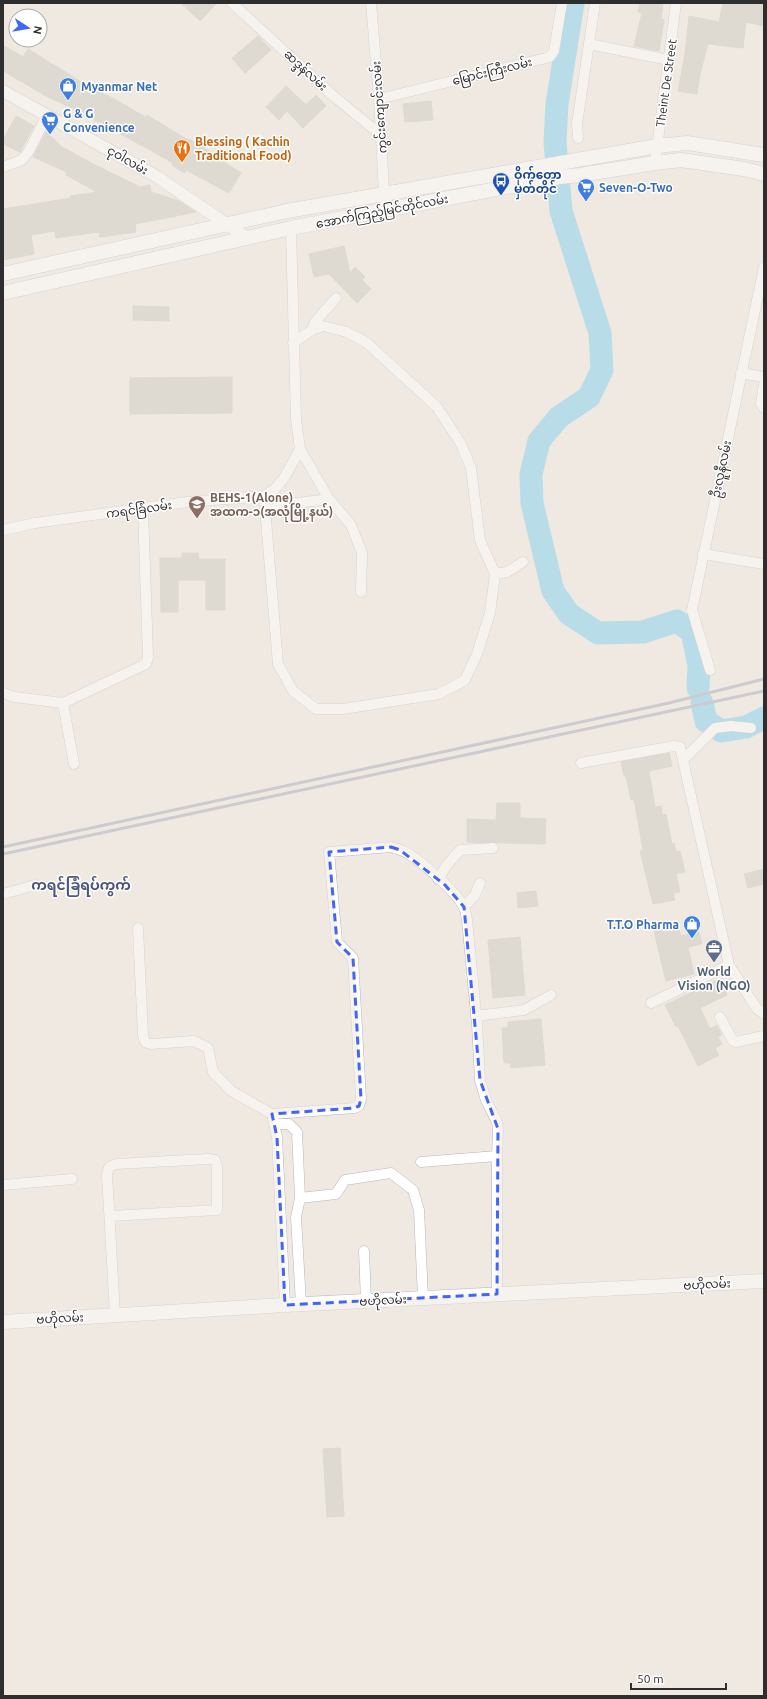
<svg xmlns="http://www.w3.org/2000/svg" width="767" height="1699" font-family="Ubuntu,'Noto Sans Myanmar',sans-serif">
	<rect width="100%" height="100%" fill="#efe9e1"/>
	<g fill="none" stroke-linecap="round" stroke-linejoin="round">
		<path stroke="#75cff0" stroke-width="23" d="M573,3L557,104L555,142L561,211L600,333L602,370L589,397L559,417L539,441L531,474L532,503L553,591L569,614L598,633L643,632L677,621L692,632L699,665L698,688
			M702,703L706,721L721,731L746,727L764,718"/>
	</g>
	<path fill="#cbc7bf" stroke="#cbc5ba" d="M181,3H217L200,21Z
		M640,3H663L661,19L664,20L659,51L634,46L642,13L638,12Z
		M723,3H764V26L746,22L743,48L708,44L700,74L697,94L678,91L685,54L689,16L719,22Z
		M258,36L271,50L245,73L232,58Z
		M3,45L23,57L28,49L96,91L109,96L147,118V115L188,140L189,139L215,154L214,156L241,173L229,193L186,170L184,173L172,165L173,163L150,150L72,108L48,97L3,71Z
		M286,86L306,105L316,95L326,106L303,128L287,111L279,120L266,107Z
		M431,101L433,120L405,122L403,104Z
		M16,116L34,126L20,152L3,144V140Z
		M46,132L62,147L97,166L140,187L150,185L151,192L179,201L196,212L135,224L136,232L100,237L99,232L56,238L55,231L31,235L34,254L3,260V209L71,198L70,196L97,192L66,175L67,172L33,157Z
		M344,246L350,273L355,267L365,277L362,280L371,289L357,303L329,274L314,277L309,254Z
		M133,306L169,307V321L133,320Z
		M232,377V413L130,414V378Z
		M182,553H198L199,559H225V610H206V580H178V612H161L160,558H182Z
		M669,753L672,766L649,771L655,807L661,806L662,815L666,814L672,844L674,843L676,852L680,851L685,872L676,874L680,892L673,893L675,900L653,904L640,851L643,850L634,799L631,800L626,776H624L621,762Z
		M497,803H520V818L546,819L545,844L467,842V819L496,820Z
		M764,869V884L748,888L744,874Z
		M536,891L538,906L518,908L517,893Z
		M678,925L681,936L699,932L702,944L688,947L694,974L666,981L654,931Z
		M520,937L525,995L493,998L488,940Z
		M720,979L727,995L700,1008L710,1029L717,1025L722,1035L718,1037L722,1044L715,1048L719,1055L698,1066L678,1026L676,1027L665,1005Z
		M541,1019L545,1065L511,1068L510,1063H504L502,1028H508V1022Z
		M340,1448L344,1516L327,1517L323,1449Z"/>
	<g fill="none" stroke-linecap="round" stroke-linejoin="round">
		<g stroke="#b4b7c1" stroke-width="11">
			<path id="minor" d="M232,3L331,94L381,135
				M371,3L379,99L385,211
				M589,44L669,60
				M379,99L550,57L554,51L562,3
				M578,138L577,124L595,3
				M655,163L676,3
				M3,167L22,160L29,151L47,115
				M291,228L296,419L300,449L329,499L351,525L362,553L361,592
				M312,330L315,322L336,298
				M741,373L764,377
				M764,384L761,404L764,408
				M264,496L278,664L293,691L316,709H343L439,694L465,680L477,654L490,613L495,574L480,540L471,468L461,444L437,407L367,343L347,332L323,326L312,330L293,343
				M265,507L329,499
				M3,530L35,523L187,502L264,496C282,488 291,465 300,449
				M703,554L764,564
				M495,574L507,572L523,562
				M710,670L692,610L764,267
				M3,693L14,697L63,703L146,664L148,658L143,509
				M63,703L74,764
				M683,760L715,728L731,726L751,728
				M581,763L674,746L680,747L729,965L757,1009L764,1014
				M438,879L447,865L460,850L493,848
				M3,894L35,885
				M464,907L475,895L480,883
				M138,928L143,1035L145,1042L151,1044L194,1041L208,1048L213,1072L231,1091L272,1114L354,1108L359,1106L361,1099L353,958L337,942L329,852L391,847C397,849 403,850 409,854C423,863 458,893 464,908C466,911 466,916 467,920L477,1024L480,1080L486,1100L497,1122L498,1129L497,1156V1294
				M651,1003L729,965
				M476,1016L524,1010L551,995
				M720,1017L733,1041L736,1042L764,1036
				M272,1114L277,1137L285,1305
				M274,1124H289L297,1132L300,1198
				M421,1162L497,1156
				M3,1185L72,1179
				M110,1216L217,1210V1166L215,1160L208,1159L116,1164L109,1167L107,1174L115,1315
				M364,1251L366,1301
				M301,1304L296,1217L300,1198L336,1194L345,1180L391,1173L413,1190L419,1210L423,1298"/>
		</g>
		<g stroke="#b4b7c1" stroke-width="13">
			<path id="tertiary" d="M3,91L156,176L247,238"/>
		</g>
		<g stroke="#b4b7c1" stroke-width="15">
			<path id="secondary" d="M3,274L287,211L657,146L687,143L764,155
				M3,293L291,228L560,177L580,175L655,163L681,160L744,169L764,174
				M3,1322L285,1305L764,1281"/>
		</g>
		<use href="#minor" stroke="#fff" stroke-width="10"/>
		<use href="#tertiary" stroke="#fff" stroke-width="12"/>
		<use href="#secondary" stroke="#fff" stroke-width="14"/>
		<path stroke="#a3a6b8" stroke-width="3" d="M3,847L669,703L764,679
			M3,854L764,691"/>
	</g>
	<path d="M0 0H767V1699H0ZM391,847L400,850L445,885L464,907L480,1080L498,1129L497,1294L285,1305L277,1137L272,1114L354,1108L359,1106L361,1099L353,958L337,942L329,852Z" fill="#efe9e1" fill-opacity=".55" fill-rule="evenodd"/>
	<path fill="none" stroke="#4264fb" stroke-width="3" stroke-dasharray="8 5" stroke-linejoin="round" d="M391,847L400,850L445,885L464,907L480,1080L498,1129L497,1294L285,1305L277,1137L272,1114L354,1108L359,1106L361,1099L353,958L337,942L329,852Z"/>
	<defs>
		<g id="shop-pin" transform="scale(0.9)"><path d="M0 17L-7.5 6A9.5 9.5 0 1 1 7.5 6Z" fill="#3f7fe0" stroke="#fff"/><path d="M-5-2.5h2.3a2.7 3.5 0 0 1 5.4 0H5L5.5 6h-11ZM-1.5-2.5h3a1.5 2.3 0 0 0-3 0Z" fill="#fff"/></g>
		<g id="supermarket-pin" transform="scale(0.9)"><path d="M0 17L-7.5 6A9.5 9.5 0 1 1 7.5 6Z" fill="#3f7fe0" stroke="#fff"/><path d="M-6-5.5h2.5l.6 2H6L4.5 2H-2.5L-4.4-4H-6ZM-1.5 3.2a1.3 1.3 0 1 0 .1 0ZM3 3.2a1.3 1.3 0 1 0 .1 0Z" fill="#fff"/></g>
		<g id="restaurant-pin" transform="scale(0.9)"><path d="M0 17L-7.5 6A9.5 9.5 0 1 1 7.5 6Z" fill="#e8710a" stroke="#fff"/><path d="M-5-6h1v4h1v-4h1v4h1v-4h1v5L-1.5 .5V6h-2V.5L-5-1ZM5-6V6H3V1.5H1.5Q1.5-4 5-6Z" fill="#fff"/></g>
		<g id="bus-pin" transform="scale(0.9)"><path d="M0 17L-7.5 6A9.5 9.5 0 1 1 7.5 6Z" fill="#1a4fb4" stroke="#fff"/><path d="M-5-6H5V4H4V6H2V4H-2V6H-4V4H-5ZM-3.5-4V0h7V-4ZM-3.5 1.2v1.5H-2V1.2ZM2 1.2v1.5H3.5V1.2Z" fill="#fff"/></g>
		<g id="school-pin" transform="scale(0.9)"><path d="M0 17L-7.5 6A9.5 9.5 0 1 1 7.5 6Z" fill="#8d6e63" stroke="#fff"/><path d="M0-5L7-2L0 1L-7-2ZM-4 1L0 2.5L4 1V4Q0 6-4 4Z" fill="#fff"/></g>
		<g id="office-pin" transform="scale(0.9)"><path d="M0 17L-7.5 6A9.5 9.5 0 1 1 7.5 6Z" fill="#5c6f8a" stroke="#fff"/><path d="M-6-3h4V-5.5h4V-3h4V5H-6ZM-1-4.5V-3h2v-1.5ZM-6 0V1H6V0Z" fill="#fff"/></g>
	</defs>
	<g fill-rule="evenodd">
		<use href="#shop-pin" x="68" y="86"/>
		<use href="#supermarket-pin" x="50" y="120"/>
		<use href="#restaurant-pin" x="182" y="148"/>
		<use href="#bus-pin" x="501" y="181"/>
		<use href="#supermarket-pin" x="586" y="187"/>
		<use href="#school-pin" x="197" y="504"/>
		<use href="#shop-pin" x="692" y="924"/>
		<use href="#office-pin" x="714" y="948"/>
	</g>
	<g text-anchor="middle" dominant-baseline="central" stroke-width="3" stroke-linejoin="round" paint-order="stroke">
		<g font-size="12" fill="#2e2e2e" stroke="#fff">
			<text transform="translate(306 70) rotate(43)">ဆဒ္ဒန်လမ်း</text>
			<text transform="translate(492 71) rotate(-14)">မြောင်းကြီးလမ်း</text>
			<text transform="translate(666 83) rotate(-82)">Theint De Street</text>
			<text transform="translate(379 107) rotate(-94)">ကွင်းကျောင်းလမ်း</text>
			<text transform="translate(128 160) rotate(30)">ငုဝါလမ်း</text>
			<text transform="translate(382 211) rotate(-11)">အောက်ကြည့်မြင်တိုင်လမ်း</text>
			<text transform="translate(721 469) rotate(-78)">ဦးလူနီလမ်း</text>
			<text transform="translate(139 509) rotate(-8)">ကရင်ခြံလမ်း</text>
			<text transform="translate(707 1284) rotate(-3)">ဗဟိုလမ်း</text>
			<text transform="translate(383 1300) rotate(-3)">ဗဟိုလမ်း</text>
			<text transform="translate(60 1318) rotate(-3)">ဗဟိုလမ်း</text>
		</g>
		<g font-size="12" font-weight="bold" fill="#366cbe" stroke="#fff" text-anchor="start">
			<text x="81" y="86">Myanmar Net</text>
			<text x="63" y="113">G &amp; G<tspan x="63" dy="14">Convenience</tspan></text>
			<text x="599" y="187">Seven-O-Two</text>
			<text x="679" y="924" text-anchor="end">T.T.O Pharma</text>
		</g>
		<g font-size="12" font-weight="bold" fill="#c56008" stroke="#fff" text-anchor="start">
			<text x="195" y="141">Blessing ( Kachin<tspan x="195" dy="14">Traditional Food)</tspan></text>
		</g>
		<g font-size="12" font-weight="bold" fill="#164399" stroke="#fff" text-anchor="start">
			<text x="514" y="174">ဝိုက်တော<tspan x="514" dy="14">မှတ်တိုင်</tspan></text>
		</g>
		<g font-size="12" font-weight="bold" fill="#785e54" stroke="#fff" text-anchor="start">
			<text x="210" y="497">BEHS-1(Alone)<tspan x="210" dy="14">အထက-၁(အလုံမြို့နယ်)</tspan></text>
		</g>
		<g font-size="12" font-weight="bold" fill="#4e5e75" stroke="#fff">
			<text x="714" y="971">World<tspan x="714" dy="14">Vision (NGO)</tspan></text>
		</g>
		<g font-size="14" font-weight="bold" fill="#4d5680" stroke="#fff">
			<text x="81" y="885">ကရင်ခြံရပ်ကွက်</text>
		</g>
	</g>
	<rect width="767" height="1699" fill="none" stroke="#2e2e2e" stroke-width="8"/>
	<g transform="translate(28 28) rotate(102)"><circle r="19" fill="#ffffff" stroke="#ababab"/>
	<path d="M0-3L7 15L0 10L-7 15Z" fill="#4264fb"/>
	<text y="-6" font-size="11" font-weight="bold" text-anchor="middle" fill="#2e2e2e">N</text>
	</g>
	<path d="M631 1683v6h95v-6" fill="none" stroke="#2e2e2e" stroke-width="2"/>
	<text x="637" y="1683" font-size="12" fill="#2e2e2e" stroke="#ffffff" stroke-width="3" paint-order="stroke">50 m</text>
</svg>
